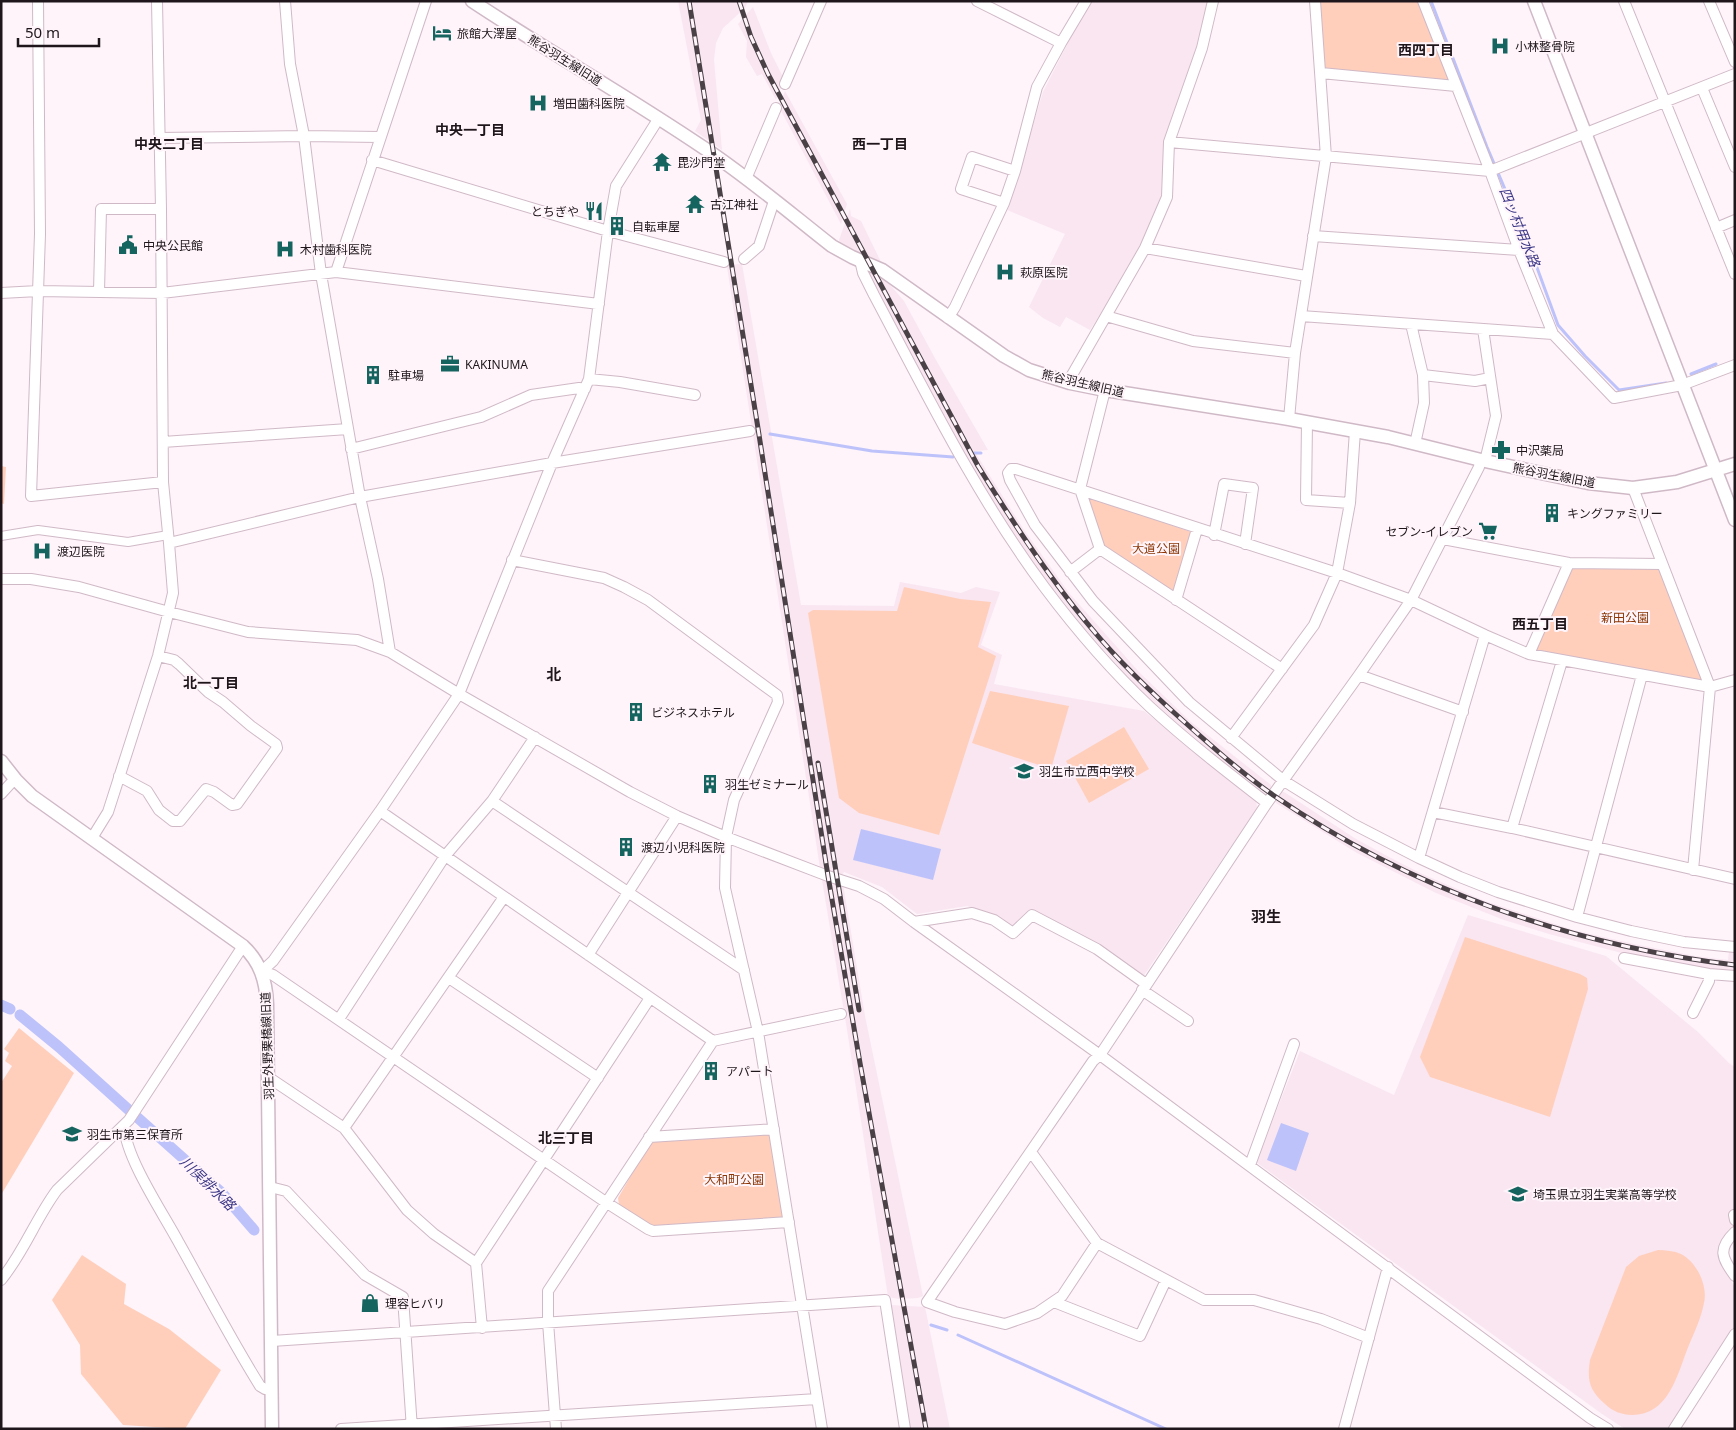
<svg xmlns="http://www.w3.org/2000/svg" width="1736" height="1430" font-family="'Noto Sans','Noto Sans JP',sans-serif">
	<rect width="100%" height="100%" fill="#fef4fa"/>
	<path fill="#f9e6f1" d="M678,1H748L745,8L723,28L716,43L714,60L722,150L695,131L701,120Z
		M1091,1H1211L1200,48L1167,141L1164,197L1143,247L1090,330L1066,317L1060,327L1043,318L1029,307L1065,234L1007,210L1043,92L1079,21Z
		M753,7L771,53L784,79L776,100L762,74L757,76L746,57L747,41L738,24Z
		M785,91L847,204L841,224L779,107Z
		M850,209L851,216L861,221L882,264L840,243L839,240Z
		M742,264L801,605L894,606L900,582L961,593L976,587L1000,592L981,645L1002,655L994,684L1144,711L1256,799L1257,808L1143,977L1100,947L1032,909L1011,928L1000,918L967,906L917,914L882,887L844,872L842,875L820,868L727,267L729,265Z
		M868,270L886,280L904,301L936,360L988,450L975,451L978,457L1024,530L1069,593L1140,673L1191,722L1271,785V788L1265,796L1194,740L1135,685L1084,628L1045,579L1009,528L974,470L879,294Z
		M1281,792H1284L1356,839L1391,858L1420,873L1485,901L1573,930L1634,944L1695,956L1728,960L1729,951L1735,952V972L1684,965L1637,957L1549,934L1504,920L1436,893L1357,853L1276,803L1275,801Z
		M824,876L843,884L865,1016L923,1296L918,1298L899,1299L888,1297L848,1036L822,880Z
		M1468,915L1606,956L1698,1032L1729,1063L1735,1067V1227L1721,1260L1735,1288V1326L1672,1429H1625L1602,1414L1256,1162L1300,1051L1394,1095Z
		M891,1305L925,1307L950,1429H910Z"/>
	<path fill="#ffcfbc" d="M1315,1H1423L1456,86L1321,73Z
		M1,466L6,467L4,504L1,503Z
		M1086,495L1191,532L1174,593L1103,546Z
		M1572,567H1659L1702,681L1536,650Z
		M904,587L960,599L991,602L978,647L996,656L939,835L859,813L839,798L808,613L813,610L897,611Z
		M990,691L1069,706L1051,769L972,743Z
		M1124,727L1149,769L1089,803L1066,761Z
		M1465,937L1580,974L1587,978L1588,989L1550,1117L1430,1077L1420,1057Z
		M19,1028L74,1073L1,1195V1083L12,1066L5,1061L9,1053L4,1049Z
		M772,1133L786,1220L651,1226L619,1205L618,1198L651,1141Z
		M1658,1250C1666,1250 1674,1251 1681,1254C1697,1262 1708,1286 1704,1303C1701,1319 1693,1335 1687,1350C1677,1376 1668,1415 1632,1415C1622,1415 1612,1411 1605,1404C1589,1390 1587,1380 1590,1360L1626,1267L1639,1256Z
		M82,1255L126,1284L124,1304L169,1329L221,1370L185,1429L123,1425L81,1374L80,1345L52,1300Z"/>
	<path fill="#bdc2fa" d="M861,829L941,849L933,880L853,860Z
		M1281,1123L1309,1133L1296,1171L1267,1160Z"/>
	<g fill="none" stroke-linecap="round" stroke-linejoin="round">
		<path stroke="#bdc2fa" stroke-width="3" d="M1431,1L1487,147L1528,243L1558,325L1585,356L1619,390L1666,383
			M1691,374L1716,364
			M770,434L872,451L953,457
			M974,453H981
			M931,1325L947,1330
			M958,1335L1166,1429"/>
		<path stroke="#bdc2fa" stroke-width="11" d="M1,1005L10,1009
			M20,1015L59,1047L130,1111
			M138,1118L222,1193L254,1230"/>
		<g stroke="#d0b9c6" stroke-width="10">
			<path id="pedestrian" d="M1,536L38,530L128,542L168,535"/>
		</g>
		<g stroke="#d0b9c6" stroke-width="12">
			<path id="minor" d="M38,1L40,234L31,496L163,482
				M285,1L290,64L304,136L321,274L360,497L378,579L390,652
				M977,1L1061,43
				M1423,1L1490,171L1519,250L1553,334L1614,398L1682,385L1735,365
				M1624,1L1735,274
				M1709,1L1735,62
				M1321,73L1456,86
				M785,84L821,1
				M1702,88L1735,167
				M160,138L304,136L380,137
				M1169,142L1490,171L1735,74
				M372,160L608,231L724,262
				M746,179L776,108
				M1004,203L961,189L972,157L1015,171
				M1716,228L1735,220
				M1313,236L1519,250
				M1145,248L1306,276
				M744,259L759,246L774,201
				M860,260L863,273L874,295C927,395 977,497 1045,588C1075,628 1114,673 1150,707C1187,741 1227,772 1267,803
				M336,272L426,1
				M99,292L101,209H161
				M1,293L38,291L162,293L336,272L599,304
				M1106,316L1193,341L1295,353
				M1301,316L1553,334
				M948,318L955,307L1004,203L1015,171L1037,87L1061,43L1086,1
				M1411,324L1423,375L1424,403L1415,444
				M1483,329L1496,416L1485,461
				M1423,375L1475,381L1490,378
				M589,379L620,382L695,395
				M1070,383L1072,375L1145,248L1167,197L1169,142L1202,48L1213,1
				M1105,390L1080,489L1100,549L1282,669
				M1289,419L1295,353L1326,157L1315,1
				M1307,422L1306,500L1350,503
				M163,442L348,429
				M351,449L481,417L531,395L579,388L585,389
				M1633,488L1710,687L1693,870
				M1214,535L1224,484L1253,488L1245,544
				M1443,539L1569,563L1662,564
				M169,543L360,497L552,463L750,431
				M512,560L604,578L624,587L648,600L777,695L778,702L734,800L726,837L725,888L758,1032L822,1429
				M1070,572L1100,549
				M1,579H31L79,587L169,612L248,632L357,640L390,652L459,694L630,792L677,816L726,837L828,876L859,886L884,899L914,922L1100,1055L1590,1418L1608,1429
				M1176,600L1197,529
				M1529,654L1569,563
				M1359,675L1463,712
				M1735,680L1710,687L1529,654L1485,635L1411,600L1337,573L1016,469H1011L1008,473L1010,480L1035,525L1093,601L1189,702L1284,781L1353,824L1419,858L1460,877L1498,892L1577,917L1631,931L1684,942L1735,947
				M1231,738L1314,625L1337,573L1350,503L1355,431
				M119,776L147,791L159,810L173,821H180L206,789L214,792L232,805L237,804L277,748L276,744L251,726L223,702L208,692L179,664L174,660L158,656
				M1,794L11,783L16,780
				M492,801L744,970
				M380,811L713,1041
				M1433,812L1512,828L1735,879
				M1512,828L1562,661
				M92,838L108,812L158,656L173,593L169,543L163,482L161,209L157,1
				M1419,858L1485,635
				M1577,917L1642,675
				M914,922L972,913L994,920L1013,933L1032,915L1097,949L1146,984
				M588,955L677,816
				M1624,958L1709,974L1735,976
				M262,971L273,961L380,811L459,694L552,463L589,379L608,231L616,186L659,118
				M262,971L273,975L607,1203L648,1229L653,1231L789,1222
				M449,978L598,1078
				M1142,990L1188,1021
				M1693,1013L1709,981V974
				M339,1019L445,856L492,801L535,737
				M268,1077L344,1128L407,1210L434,1234L476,1263L482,1328
				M124,1126C126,1159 163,1213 179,1243C206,1291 231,1340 260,1386L265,1389H271
				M344,1128L504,897
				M649,1137L774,1129
				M1031,1152L1097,1243L1204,1300H1254L1321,1319L1369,1338
				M1250,1165L1294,1044
				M270,1187L286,1191L365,1275L403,1297L412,1429
				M1734,1215L1735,1220
				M1735,1232C1717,1249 1722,1258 1735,1276
				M1097,1243L1062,1296L1037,1313L1005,1324L955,1312L927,1302L1093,1061L1100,1055L1267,803L1359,675L1411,600L1479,467L1480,459
				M476,1263L650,998
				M1,1280C24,1252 36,1218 57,1190L129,1120L243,946
				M1054,1302L1140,1336L1166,1280
				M272,1341L885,1300L905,1429
				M341,1429L817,1399
				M556,1429L548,1322V1291L713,1041L841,1014
				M1344,1429L1388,1267
				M1674,1429L1735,1334"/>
		</g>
		<g stroke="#d0b9c6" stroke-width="15">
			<path id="tertiary" d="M472,1C549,52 629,97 704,148C749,178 790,213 832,246L852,257L882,270L1004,356L1029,370L1070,383L1105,390L1289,419L1388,437L1485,461L1588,483L1633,488L1677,482L1735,464
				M1534,1L1735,520
				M1,761L16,780L32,796L243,946C260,962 266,980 267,1004L272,1429"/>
		</g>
		<use href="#pedestrian" stroke="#fff" stroke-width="8"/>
		<use href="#minor" stroke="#fff" stroke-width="10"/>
		<use href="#tertiary" stroke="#fff" stroke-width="12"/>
		<g stroke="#4a4147" stroke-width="5">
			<path id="rail" d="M689,1L757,422L828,876L860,1063L926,1429
				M739,1L751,37L768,74L978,466C1013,523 1049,578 1092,629C1121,664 1155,696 1189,726C1216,750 1243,774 1273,795C1410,889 1570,945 1735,965
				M818,763L859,1010"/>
		</g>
		<use href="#rail" stroke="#fef4fa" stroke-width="3" stroke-dasharray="9" stroke-linecap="butt"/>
	</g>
	<defs>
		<g id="hotel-bare" transform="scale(1.5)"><path d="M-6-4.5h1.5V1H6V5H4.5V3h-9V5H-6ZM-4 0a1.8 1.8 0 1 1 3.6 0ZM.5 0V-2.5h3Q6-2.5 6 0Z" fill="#16645f" stroke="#fef4fa" stroke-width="2.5" paint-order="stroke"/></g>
		<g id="hospital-bare" transform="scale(1.5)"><path d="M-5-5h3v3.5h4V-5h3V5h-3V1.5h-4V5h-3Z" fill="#16645f" stroke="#fef4fa" stroke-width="2.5" paint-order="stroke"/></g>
		<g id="temple-bare" transform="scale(1.5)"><path d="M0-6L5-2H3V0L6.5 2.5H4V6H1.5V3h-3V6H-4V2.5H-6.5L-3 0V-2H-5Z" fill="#16645f" stroke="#fef4fa" stroke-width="2.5" paint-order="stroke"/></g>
		<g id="restaurant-bare" transform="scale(1.5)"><path d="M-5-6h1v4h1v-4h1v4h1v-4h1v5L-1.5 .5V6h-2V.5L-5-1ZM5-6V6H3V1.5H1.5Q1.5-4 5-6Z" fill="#16645f" stroke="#fef4fa" stroke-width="2.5" paint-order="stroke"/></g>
		<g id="building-bare" transform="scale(1.5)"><path d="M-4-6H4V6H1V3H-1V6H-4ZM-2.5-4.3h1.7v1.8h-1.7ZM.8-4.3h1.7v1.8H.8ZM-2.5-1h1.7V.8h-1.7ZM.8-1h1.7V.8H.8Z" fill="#16645f" stroke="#fef4fa" stroke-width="2.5" paint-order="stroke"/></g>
		<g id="civic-bare" transform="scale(1.5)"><path d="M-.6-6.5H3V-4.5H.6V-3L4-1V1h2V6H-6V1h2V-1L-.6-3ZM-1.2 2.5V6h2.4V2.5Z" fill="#16645f" stroke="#fef4fa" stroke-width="2.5" paint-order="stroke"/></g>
		<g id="office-bare" transform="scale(1.5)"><path d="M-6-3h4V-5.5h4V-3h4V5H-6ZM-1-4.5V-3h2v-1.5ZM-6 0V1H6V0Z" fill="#16645f" stroke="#fef4fa" stroke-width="2.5" paint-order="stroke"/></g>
		<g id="pharmacy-bare" transform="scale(1.5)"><path d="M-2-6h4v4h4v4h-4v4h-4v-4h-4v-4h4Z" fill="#16645f" stroke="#fef4fa" stroke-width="2.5" paint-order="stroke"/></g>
		<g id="supermarket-bare" transform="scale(1.5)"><path d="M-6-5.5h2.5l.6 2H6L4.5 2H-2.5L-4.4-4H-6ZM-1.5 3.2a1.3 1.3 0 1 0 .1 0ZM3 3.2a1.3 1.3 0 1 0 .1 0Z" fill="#16645f" stroke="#fef4fa" stroke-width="2.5" paint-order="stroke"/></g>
		<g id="school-bare" transform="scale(1.5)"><path d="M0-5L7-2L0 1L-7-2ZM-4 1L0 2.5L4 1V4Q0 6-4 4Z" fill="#16645f" stroke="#fef4fa" stroke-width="2.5" paint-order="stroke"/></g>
		<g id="shop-bare" transform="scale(1.5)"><path d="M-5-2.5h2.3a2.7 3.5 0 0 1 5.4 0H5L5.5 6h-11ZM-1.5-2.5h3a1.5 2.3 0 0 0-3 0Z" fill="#16645f" stroke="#fef4fa" stroke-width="2.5" paint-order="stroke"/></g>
	</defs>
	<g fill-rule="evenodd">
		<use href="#hotel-bare" x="442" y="33"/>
		<use href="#hospital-bare" x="1500" y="46"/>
		<use href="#hospital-bare" x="538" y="103"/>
		<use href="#temple-bare" x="662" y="162"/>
		<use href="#temple-bare" x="695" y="204"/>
		<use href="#restaurant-bare" x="594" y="211"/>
		<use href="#building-bare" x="617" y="226"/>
		<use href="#civic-bare" x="128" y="245"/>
		<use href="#hospital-bare" x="285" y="249"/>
		<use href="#hospital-bare" x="1005" y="272"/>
		<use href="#office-bare" x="450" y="364"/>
		<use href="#building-bare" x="373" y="375"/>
		<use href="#pharmacy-bare" x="1501" y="450"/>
		<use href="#building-bare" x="1552" y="513"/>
		<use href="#supermarket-bare" x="1488" y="531"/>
		<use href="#hospital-bare" x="42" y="551"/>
		<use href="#building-bare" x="636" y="712"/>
		<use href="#school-bare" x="1024" y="771"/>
		<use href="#building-bare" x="710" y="784"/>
		<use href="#building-bare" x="626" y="847"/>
		<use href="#building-bare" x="711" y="1071"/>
		<use href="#school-bare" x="72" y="1134"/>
		<use href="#school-bare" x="1518" y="1194"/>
		<use href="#shop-bare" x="370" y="1303"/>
	</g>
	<g text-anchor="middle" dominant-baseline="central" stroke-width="4" stroke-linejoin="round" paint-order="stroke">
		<g font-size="12" fill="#1e161b" stroke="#fef4fa" text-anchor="start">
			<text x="457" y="33">旅館大澤屋</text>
			<text x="1515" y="46">小林整骨院</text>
			<text x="553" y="103">増田歯科医院</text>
			<text x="677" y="162">毘沙門堂</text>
			<text x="710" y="204">古江神社</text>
			<text x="579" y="211" text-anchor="end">とちぎや</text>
			<text x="632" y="226">自転車屋</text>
			<text x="143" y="245">中央公民館</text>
			<text x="300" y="249">木村歯科医院</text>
			<text x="1020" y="272">萩原医院</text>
			<text x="465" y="364">KAKINUMA</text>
			<text x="388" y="375">駐車場</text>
			<text x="1516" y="450">中沢薬局</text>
			<text x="1567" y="513">キングファミリー</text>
			<text x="1473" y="531" text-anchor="end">セブン-イレブン</text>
			<text x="57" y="551">渡辺医院</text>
			<text x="651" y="712">ビジネスホテル</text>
			<text x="1039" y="771">羽生市立西中学校</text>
			<text x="725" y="784">羽生ゼミナール</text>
			<text x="641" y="847">渡辺小児科医院</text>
			<text x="726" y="1071">アパート</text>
			<text x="87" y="1134">羽生市第三保育所</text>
			<text x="1533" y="1194">埼玉県立羽生実業高等学校</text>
			<text x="385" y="1303">理容ヒバリ</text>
		</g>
		<g font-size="12" fill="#1e161b" stroke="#fef4fa">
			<text transform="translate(565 60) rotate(32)">熊谷羽生線旧道</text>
			<text transform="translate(1083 383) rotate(13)">熊谷羽生線旧道</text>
			<text transform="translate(1554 475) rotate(11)">熊谷羽生線旧道</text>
			<text transform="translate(267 1046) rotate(-92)">羽生外野栗橋線旧道</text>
		</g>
		<g font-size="12" fill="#8c3604" stroke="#fef4fa">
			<text x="1156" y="548">大道公園</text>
			<text x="1625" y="617">新田公園</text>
			<text x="734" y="1179">大和町公園</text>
		</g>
		<g font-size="14" font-weight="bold" fill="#1e161b" stroke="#fef4fa">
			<text x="1426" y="49">西四丁目</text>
			<text x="470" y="129">中央一丁目</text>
			<text x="169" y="143">中央二丁目</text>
			<text x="880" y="143">西一丁目</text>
			<text x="1540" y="623">西五丁目</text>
			<text x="211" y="682">北一丁目</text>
			<text x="566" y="1137">北三丁目</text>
		</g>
		<g font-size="14" font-style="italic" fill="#3c3787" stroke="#fef4fa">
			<text transform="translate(1520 227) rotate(68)">四ッ村用水路</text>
			<text transform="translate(208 1183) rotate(44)">川俣排水路</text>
		</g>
		<g font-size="15" font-weight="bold" fill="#1e161b" stroke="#fef4fa">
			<text x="554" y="674">北</text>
			<text x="1266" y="916">羽生</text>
		</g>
	</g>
	<rect width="1736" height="1430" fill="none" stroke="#1e161b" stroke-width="5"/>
	<path d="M18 38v8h81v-8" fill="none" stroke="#1e161b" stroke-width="2.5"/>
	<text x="25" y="38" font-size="15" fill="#1e161b" stroke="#fef4fa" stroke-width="4" paint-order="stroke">50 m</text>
</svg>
